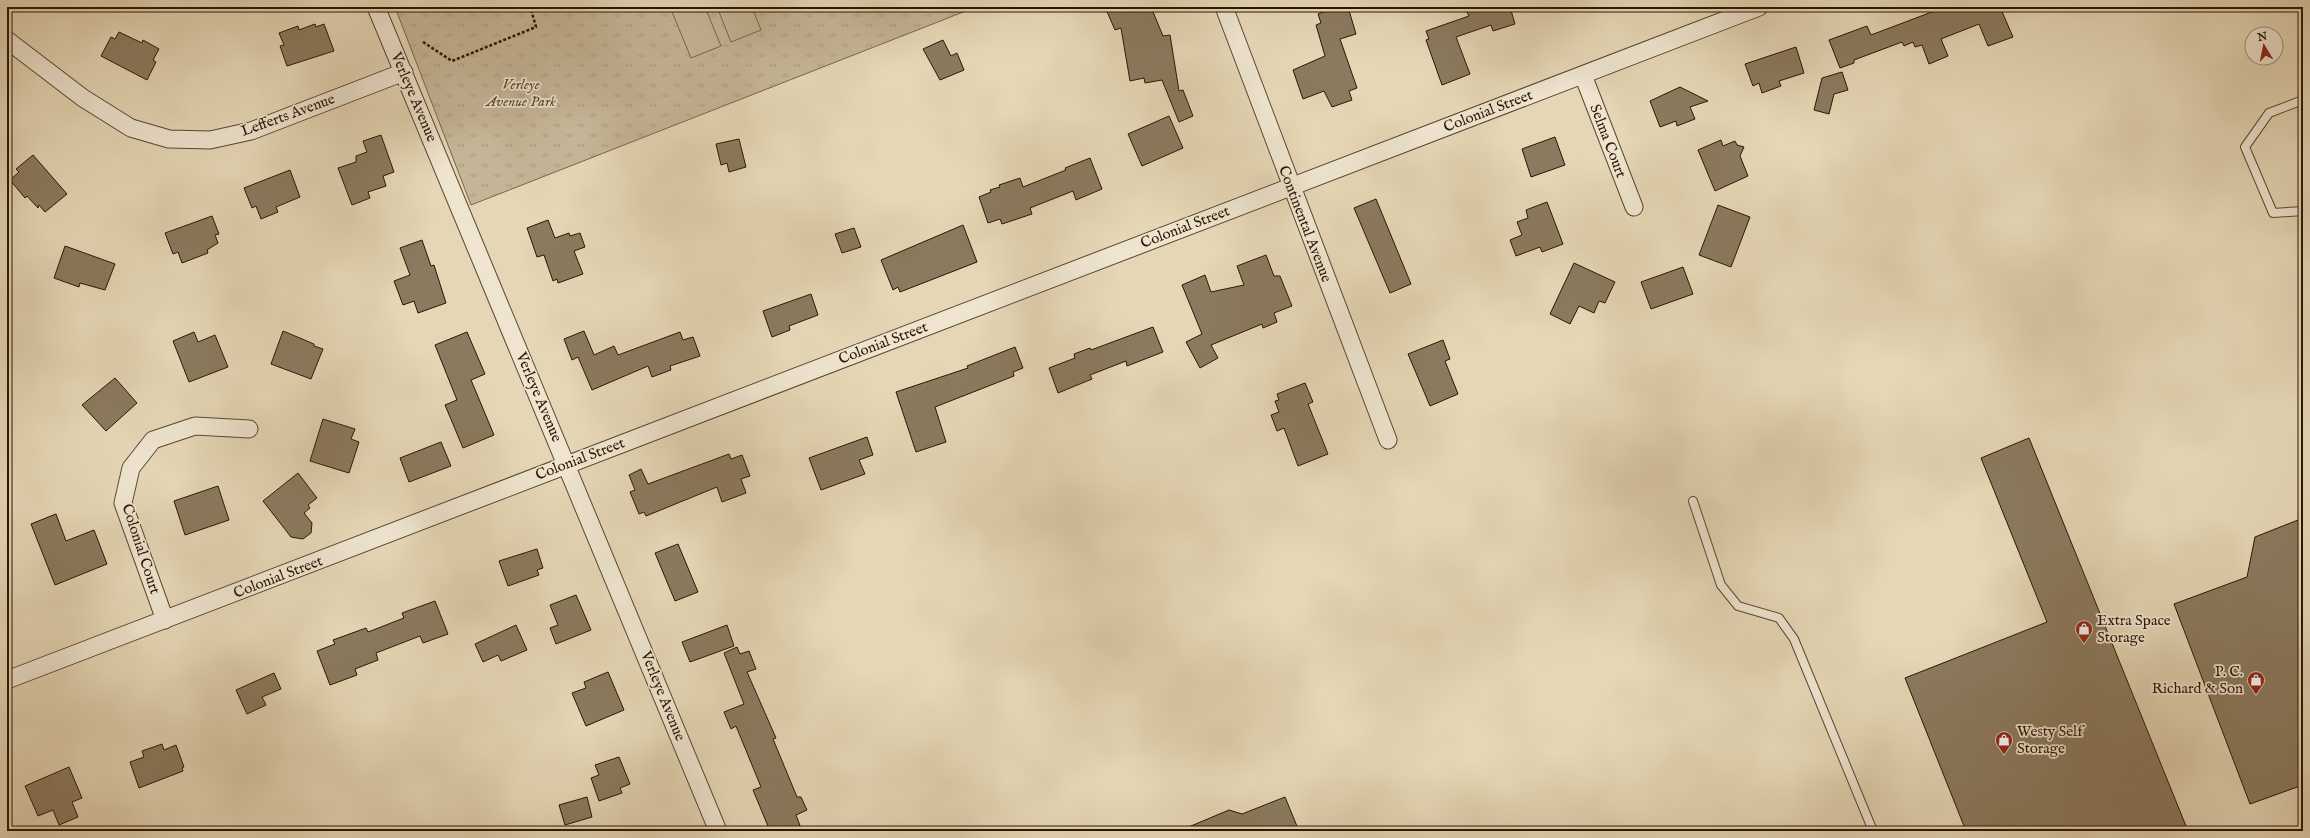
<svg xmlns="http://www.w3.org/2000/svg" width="2310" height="838" font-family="'IM FELL English',serif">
	<defs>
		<pattern id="park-tufts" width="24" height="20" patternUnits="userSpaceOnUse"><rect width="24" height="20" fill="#c5b597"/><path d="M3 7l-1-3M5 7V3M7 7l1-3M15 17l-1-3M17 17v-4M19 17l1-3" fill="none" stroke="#a99b80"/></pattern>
	</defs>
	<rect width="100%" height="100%" fill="#e5d6b5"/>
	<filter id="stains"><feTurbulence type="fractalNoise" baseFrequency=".005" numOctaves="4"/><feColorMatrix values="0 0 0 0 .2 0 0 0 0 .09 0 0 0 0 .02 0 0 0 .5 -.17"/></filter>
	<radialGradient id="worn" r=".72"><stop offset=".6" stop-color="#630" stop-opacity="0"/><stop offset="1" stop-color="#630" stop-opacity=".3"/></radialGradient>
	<path fill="url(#park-tufts)" stroke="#78664c" d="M395,7H976L471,205Z"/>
	<path fill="#c5b597" stroke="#78664c" d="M670,7H705L721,46L691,58Z
		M717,7H752L761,30L731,42Z"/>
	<path fill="#8b7a5f" stroke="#2a1602" d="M1105,7H1151L1163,36L1170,35L1179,91L1183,90L1193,116L1179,122L1162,80L1145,83L1144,78L1130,81L1121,28L1115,30Z
		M1327,7H1348L1356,34L1340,39L1357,88L1349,91L1352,100L1332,107L1324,91L1303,99L1293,70L1325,56L1316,25L1321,23L1318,14L1328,10Z
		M1475,7H1510L1515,24L1493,31L1491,25L1456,37L1470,74L1442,85L1426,40L1429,39L1426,31L1469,16L1467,12Z
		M1945,7H2000L2013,37L1988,46L1979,24L1941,39L1948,56L1929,64L1922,45L1915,47L1913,42L1904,46L1902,42L1854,60V63L1840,68L1829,40L1867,26L1871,35Z
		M315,24L316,27L324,24L334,51L287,66L280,46L284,45L279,33L298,26L299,30Z
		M119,32L142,43L143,40L159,49L153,60L156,62L147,80L101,56L111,37L115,39Z
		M943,40L951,56L957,53L964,70L940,80L923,49Z
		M1796,47L1804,73L1779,81L1781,86L1762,93L1759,83L1753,86L1745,64Z
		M1842,72L1848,90L1834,94L1829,114L1814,110L1822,78Z
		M1680,87L1708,101L1690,107L1695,119L1677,126L1676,121L1660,127L1650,101Z
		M1169,116L1183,148L1142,166L1128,134Z
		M381,135L394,172L383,176L386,186L368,192L370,198L352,205L338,168L356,162V156L367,152L363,141Z
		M1555,137L1565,165L1531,177L1522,149Z
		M739,139L746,167L729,172L727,163L721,165L716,144Z
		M1721,140L1723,146L1735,141L1737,145L1744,147L1740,156L1748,176L1715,191L1698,150Z
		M33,155L67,194L45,212L39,205L38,208L27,196L25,198L10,180L19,172L16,169Z
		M1090,158L1102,189L1076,200L1073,191L1030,208L1032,214L1002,224L1000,219L988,223L979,197L991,192L990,190L1000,187L999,185L1020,178L1023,187L1066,170L1065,168Z
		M290,170L300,197L276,207L278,212L261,219L256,206L252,208L244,188Z
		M1376,199L1411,284L1390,293L1354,208Z
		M1547,202L1563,244L1542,252L1540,247L1516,256L1510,240L1522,235L1517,222L1528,218L1526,210Z
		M1718,205L1750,217L1731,267L1699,255Z
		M212,216L219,234L215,235L218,243L207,250L208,253L182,263L178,252L173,254L165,233Z
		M548,220L555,238L569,233L570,236L580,233L585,247L574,251L583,274L558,283L557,279L553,281L544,255L537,257L527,228Z
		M963,225L977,262L900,292L898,287L893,290L881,260Z
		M854,228L861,247L842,253L835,234Z
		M422,240L431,266L434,265L446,303L418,313L414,301L403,305L394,281L410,275L400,248Z
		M65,246L115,264L105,290L80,283L79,287L54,278Z
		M1266,255L1274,276H1280L1292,306L1274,313L1277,322L1263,328L1262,324L1211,345L1218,358L1200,368L1186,342L1202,334L1182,285L1205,275L1211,292L1244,285L1237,266Z
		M1574,263L1615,282L1605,303L1599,301L1594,313L1579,306L1570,324L1550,314Z
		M1683,267L1693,294L1651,309L1641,282Z
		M811,294L818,315L789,326L790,330L772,337L763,311Z
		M1153,327L1163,352L1127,366L1126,361L1090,375L1092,379L1058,393L1049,368L1075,358L1074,354L1090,348L1091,350Z
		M283,331L314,344V346L323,349L311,379L271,364Z
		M584,331L594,355L614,346L618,355L680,332L683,340L693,337L700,356L670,366L671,370L652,377L648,366L592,390L578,357L572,360L564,339Z
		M194,332L198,342L215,335L228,367L189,382L173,341Z
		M467,332L485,374L471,380L494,435L463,448L445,405L457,400L435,345Z
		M1443,340L1450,359L1445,361L1458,394L1430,406L1408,354Z
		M1015,347L1023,368L1013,372L1014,376L935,407L946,442L916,452L896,392L968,368L967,366Z
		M115,378L137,403L106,431L82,405Z
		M1305,383L1313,402L1308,404L1328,454L1298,466L1284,428L1277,431L1271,415L1279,412L1275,401L1279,400L1277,394Z
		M323,419L355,429L351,439L359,442L349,473L310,461Z
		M867,437L873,455L859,460L865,474L821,490L809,458Z
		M2029,438L2188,831H1966L1905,678L2047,622L1981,458Z
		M441,442L451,466L409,482L400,458Z
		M729,454L731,459L742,455L750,476L741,479L746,493L722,502L717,487L646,516L644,512L639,514L630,492L635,490L629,475L641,469L648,484Z
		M298,473L317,498L308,505L310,508L304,513L312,523L311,533L303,539L291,537L263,501Z
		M218,486L229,520L185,535L174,501Z
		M56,514L66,541L94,530L107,564L55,585L31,524Z
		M2303,518V785L2250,804L2174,604L2247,577L2255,537Z
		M678,544L698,592L675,601L655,553Z
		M537,549L543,568L537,570L539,575L508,586L499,561Z
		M576,595L591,630L556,644L550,628L558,625L550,605Z
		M435,601L448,634L423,643L420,636L376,653L378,660L355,669L357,675L330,685L317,651L335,644L333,640L366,628L368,632L404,618L402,613Z
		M516,625L527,650L501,661L498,655L483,662L475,644Z
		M727,625L734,646L690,662L682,642Z
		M737,647L740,654L749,651L756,669L747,672L776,738L773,739L797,797H801L807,810L796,815L802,831H770L753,790L761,787L736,726L731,729L724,712L744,704L724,653Z
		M608,672L624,710L586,726L572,693L586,688L584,682Z
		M274,673L281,689L262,697L266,705L247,714L236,690Z
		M162,744L164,750L176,745L184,767L182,768L183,771L139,788L130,762L144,757L142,751Z
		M619,757L630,784L620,788L622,793L599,801L591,778L599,775L595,765Z
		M69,767L82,798L72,802L78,817L59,825L53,810L38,816L25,786Z
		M587,797L592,817L565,825L559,805Z
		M1285,797L1299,831H1179L1229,810L1242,814Z"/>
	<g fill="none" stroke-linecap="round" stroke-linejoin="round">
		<g stroke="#59462f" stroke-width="10">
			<path id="lane" d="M2303,100L2269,113L2245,147L2273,213L2303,211
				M1693,501L1721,585L1738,606L1779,618L1794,639L1873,831"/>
		</g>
		<g stroke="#59462f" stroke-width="19">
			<path id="street" d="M376,7L718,831
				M1224,7L1388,440
				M7,40L83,98L131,128L169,139L210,140L251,131L404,72
				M1583,75L1634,207
				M165,620L123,503L131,468L153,440L195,426L249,429
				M7,680L1759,7"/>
		</g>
		<path stroke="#2a1602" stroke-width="2.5" stroke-dasharray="3 2" stroke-linecap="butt" d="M423,42L452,61L536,27L531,9L535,7"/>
		<use href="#lane" stroke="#eee4cf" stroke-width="8"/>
		<use href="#street" stroke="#eee4cf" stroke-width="17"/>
	</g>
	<defs>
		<g id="shop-pin" transform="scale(0.9)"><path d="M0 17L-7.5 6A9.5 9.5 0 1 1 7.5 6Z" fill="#8f2418" stroke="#eee4cf"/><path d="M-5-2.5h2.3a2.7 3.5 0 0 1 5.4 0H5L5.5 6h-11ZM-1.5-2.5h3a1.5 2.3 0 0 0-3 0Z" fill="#fff"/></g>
	</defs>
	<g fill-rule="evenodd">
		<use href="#shop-pin" x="2084" y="629"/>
		<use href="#shop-pin" x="2256" y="680"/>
		<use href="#shop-pin" x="2004" y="740"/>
	</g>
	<g text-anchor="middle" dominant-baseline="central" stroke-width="3.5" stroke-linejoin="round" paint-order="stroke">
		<g font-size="15" font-style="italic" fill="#58462f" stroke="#eee4cf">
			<text x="521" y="84">Verleye<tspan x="521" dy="17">Avenue Park</tspan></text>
		</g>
		<g font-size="15" fill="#2a1602" stroke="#eee4cf">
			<text transform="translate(414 97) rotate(67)">Verleye Avenue</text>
			<text transform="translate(1488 111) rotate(-21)">Colonial Street</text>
			<text transform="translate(288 115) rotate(-20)">Lefferts Avenue</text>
			<text transform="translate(1608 141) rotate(69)">Selma Court</text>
			<text transform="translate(1305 224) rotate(69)">Continental Avenue</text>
			<text transform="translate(1185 227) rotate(-21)">Colonial Street</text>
			<text transform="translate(883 343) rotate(-21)">Colonial Street</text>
			<text transform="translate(539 397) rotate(67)">Verleye Avenue</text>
			<text transform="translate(580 459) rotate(-21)">Colonial Street</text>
			<text transform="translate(141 549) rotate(72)">Colonial Court</text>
			<text transform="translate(278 577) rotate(-21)">Colonial Street</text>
			<text transform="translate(663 696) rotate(68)">Verleye Avenue</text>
		</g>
		<g font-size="15" fill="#2a1602" stroke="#eee4cf" text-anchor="start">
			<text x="2097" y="620">Extra Space<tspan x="2097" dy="17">Storage</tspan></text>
			<text x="2243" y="671" text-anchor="end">P. C.<tspan x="2243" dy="17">Richard &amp; Son</tspan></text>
			<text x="2017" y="731">Westy Self<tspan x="2017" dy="17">Storage</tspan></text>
		</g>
	</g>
	<rect width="2310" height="838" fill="none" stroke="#e5d6b5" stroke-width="24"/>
	<rect x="8" y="8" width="2294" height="822" fill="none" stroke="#2a1602" stroke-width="2"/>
	<rect x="12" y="12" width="2286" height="814" fill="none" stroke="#2a1602"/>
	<g transform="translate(2264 46) rotate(350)"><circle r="19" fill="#eee4cf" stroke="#a0927d"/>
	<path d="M0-3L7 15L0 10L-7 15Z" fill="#8f2418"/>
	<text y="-6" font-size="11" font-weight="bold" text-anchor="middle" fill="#2a1602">N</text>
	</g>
	<rect width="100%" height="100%" filter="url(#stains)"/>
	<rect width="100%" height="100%" fill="url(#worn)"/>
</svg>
